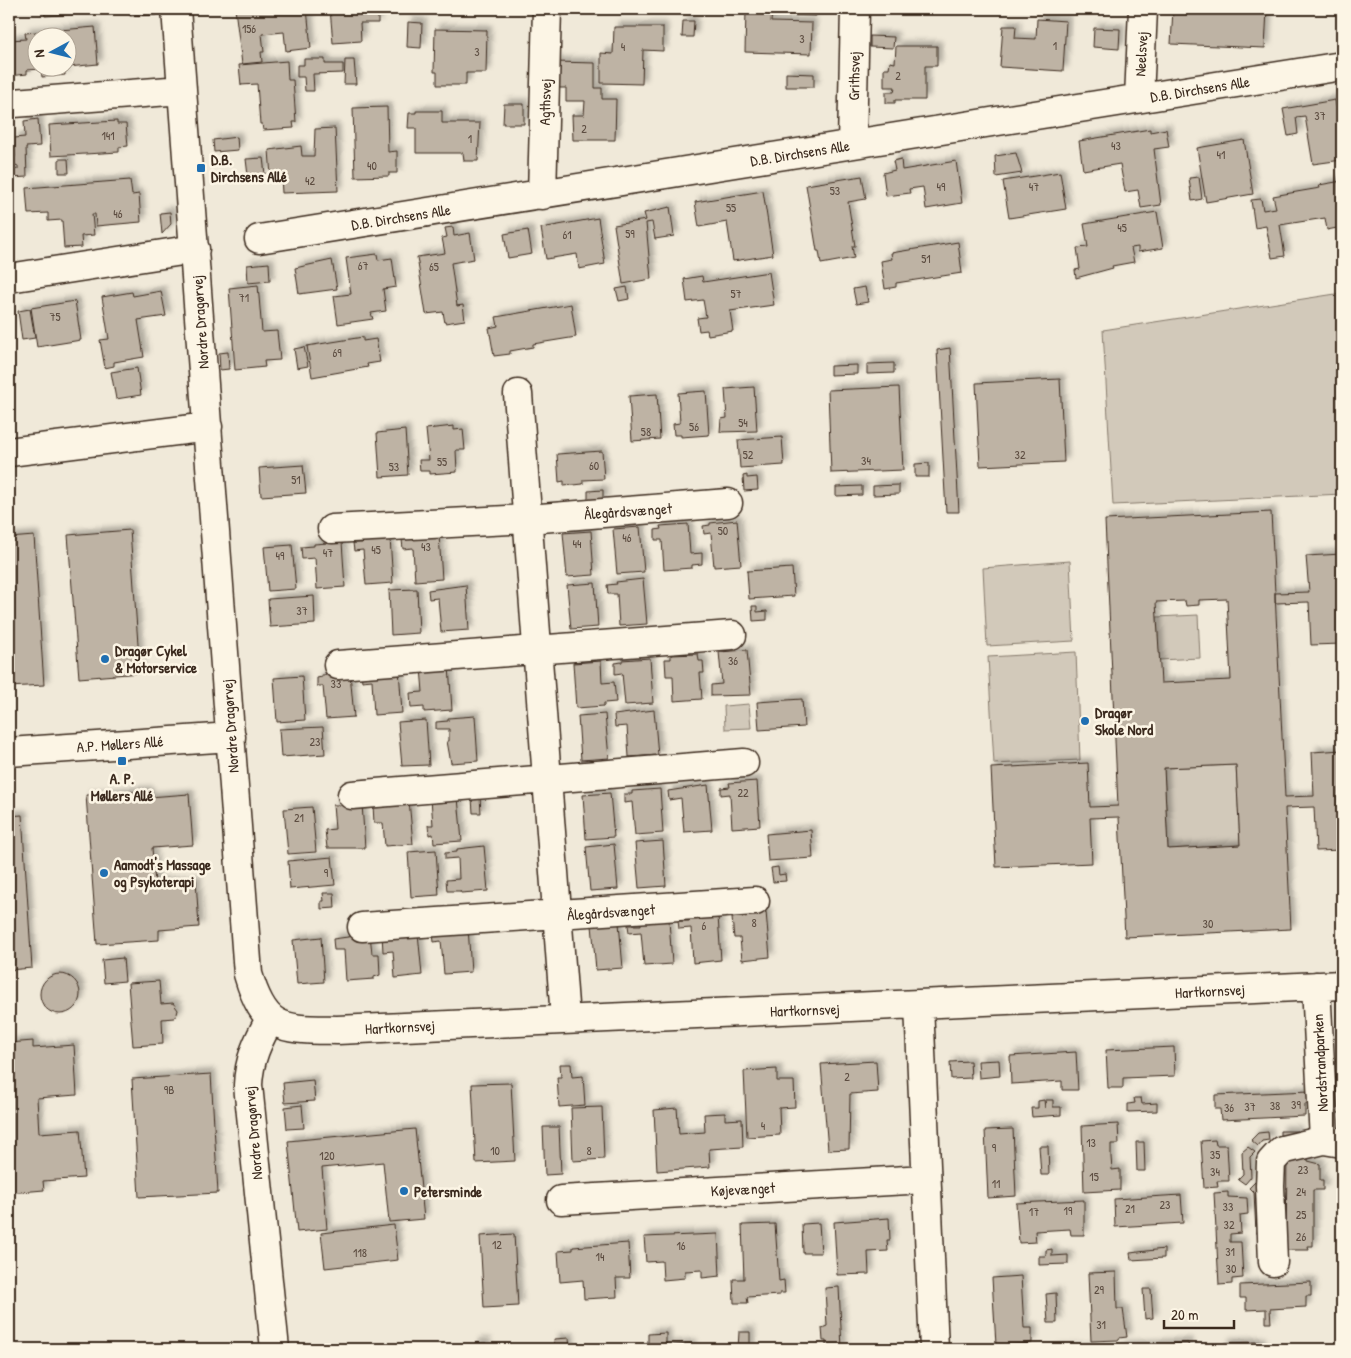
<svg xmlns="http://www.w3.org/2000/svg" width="1351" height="1358" font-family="'Patrick Hand',sans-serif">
	<defs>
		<filter id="shadow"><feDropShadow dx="4.5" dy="-4.5" stdDeviation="2.5" flood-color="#0004"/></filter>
	</defs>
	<rect width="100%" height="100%" fill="#f0e9d9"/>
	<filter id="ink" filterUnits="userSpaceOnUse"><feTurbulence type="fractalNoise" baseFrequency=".02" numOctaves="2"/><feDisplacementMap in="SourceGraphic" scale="10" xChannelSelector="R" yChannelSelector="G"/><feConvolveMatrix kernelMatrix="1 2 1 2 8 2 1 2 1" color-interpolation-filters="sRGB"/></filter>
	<g filter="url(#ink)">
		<path fill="#d2c9ba" stroke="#867a6c" d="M1342,293V494L1113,505L1103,330Z
			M1070,561L1074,641L987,646L983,568Z
			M1198,615L1200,658L1159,660L1157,617Z
			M1076,652L1080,760L994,764L988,657Z
			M749,704L751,728L725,729L724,706Z
			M1236,765L1240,845L1168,849L1164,768Z"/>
		<path fill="#beb3a4" stroke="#3b2a1e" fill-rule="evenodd" filter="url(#shadow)" d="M44,9H90V13L45,16Z
			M130,9H156V15L130,16Z
			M235,9H307L311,48L286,51L284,32L262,34L264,52H261L262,62L242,64Z
			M330,9H378V23H360L361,41L333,43Z
			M787,9H816V16L787,15Z
			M913,9H954V13H912Z
			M1173,9H1267L1265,48L1171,44Z
			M746,10H772L771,22L812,23L811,54L745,52Z
			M1037,19L1066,21L1063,71L1000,67L1003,26H1016L1015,38L1036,39Z
			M683,21H694L693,37H682Z
			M408,22L422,23L421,48L407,47Z
			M95,27L98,64L68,67V38H38V68H65V75L42,77L41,69L27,70V74L9,76V40L26,39L25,33Z
			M614,27H663V51L643,50L642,84L601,83V53L613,54Z
			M1094,28L1120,29L1119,49L1093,47Z
			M435,29L487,30L486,73H466V85H437V72H434Z
			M870,36L894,37L893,48L870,47Z
			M896,46H937V66H925V100H895V103H886V92H894L895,87H884V68H889L890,62L895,63Z
			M304,59H325V64H343V73L313,74L314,91H305L304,77H297V65H304Z
			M345,60H354L356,84H344Z
			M287,61L288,80H293L296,122H293L294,128L263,130L262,124H260L257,84L241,85L239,65Z
			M555,62L595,63V88H602V99H616L615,140H573L572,115H584L585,101H566V88H554Z
			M786,73L814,74V87H786Z
			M1335,100L1342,136V160L1313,164L1305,116L1296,117L1298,134L1288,136L1283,109Z
			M504,104H524V124H503Z
			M387,107L388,152L397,151V173H389V176L355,177L353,108Z
			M416,111H442V123H480L478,161H464L463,153H416V128H408L409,113H416Z
			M38,119L40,146L26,147L27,177L12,178L11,170L18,169V166L13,164L12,157H15L14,138L25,137L24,121Z
			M117,121V124H126L128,146L119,147V152L51,156L49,125Z
			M335,128L338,191L282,193L281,177H271L269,150L301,146L302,156H314L315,129Z
			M1150,129V132L1166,129L1169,147L1154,149L1161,205L1141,208L1138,190L1125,192L1120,164L1083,170L1079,141Z
			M237,137L238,150L214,152L213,140Z
			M1244,140L1253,194L1206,202L1197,148Z
			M1016,153L1022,173L996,177L995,156Z
			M263,158L265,174L248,176L246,159Z
			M59,159H68L69,173H59Z
			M901,159L902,170L956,161L962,203L926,209L923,187L909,189L910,193L886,196L883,173L895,170L893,161Z
			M1060,172L1066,209L1009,218L1003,181Z
			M862,176L866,199L848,202L855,246H852L854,258L821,264L819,251H817L806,185Z
			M1199,177L1202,199L1192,201L1189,178Z
			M130,180L132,195L139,194L141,222L96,226L95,214H92L94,235L81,236L82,247L64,248L62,220L48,221V213L28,214L26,188Z
			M1342,181V227L1327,230L1325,218L1280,225L1285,256L1272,258L1266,226L1255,228L1251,200L1261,199L1263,210L1276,208L1273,196L1320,188L1319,185Z
			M763,191L773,255L733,261L727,222L699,227L695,202Z
			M670,207L674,236L655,239L652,222L646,223L651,279L623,284L614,225L646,220L644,213Z
			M170,212L171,224L162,234L160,213Z
			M1157,212L1163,248L1138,252V247L1131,248L1134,262L1112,266L1113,268L1076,278L1075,270L1080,269L1077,248L1088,247L1084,224Z
			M598,218L605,264L579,269L577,254L546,259L541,228Z
			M453,227L454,236L470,233L474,259L451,263L457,306L463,305L465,320L445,323L443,312L426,314L417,257L445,253L442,238L447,237L445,228Z
			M528,230L532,254L508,258L504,234Z
			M958,242L962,273L896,283V287L885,289L881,261L892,259L891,253Z
			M377,254L378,260L392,258L396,287L383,289L386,311L371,313L373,319L338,324L334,296L351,294L346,258Z
			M332,260L337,289L299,294L295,268Z
			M269,263L270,281L248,283L247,265Z
			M769,272L774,305L730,311L733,331L708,335L707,330L699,331L697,318L706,317L703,300L687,302L684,279L702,276L703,282Z
			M258,285L262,332L277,331L280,360L264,361L265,367L235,370L229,288Z
			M627,287L629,299L619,301L616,289Z
			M865,287L868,302L856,304L853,289Z
			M161,291L166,316L138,320L144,357L114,362V366L105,368L100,340L109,339L102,297L132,292L133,296Z
			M75,301L81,340L37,347L31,308Z
			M571,304L576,337L533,344V347L510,351V354L494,356L489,328L498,326L496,317Z
			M30,309L35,338L22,340L18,311Z
			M363,337V341L376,339L380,362L367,364L368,367L312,377L307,346Z
			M304,347L308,366L297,368L294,349Z
			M950,348L959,512H946L937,350Z
			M228,352L229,369L220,370L219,353Z
			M894,363V373L867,374V364Z
			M857,365V374L830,375V366Z
			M137,368L141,395L116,399L111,372Z
			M1060,379L1064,462L980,466L976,383Z
			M754,387L757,431L720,432L721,419L727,418L725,389Z
			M899,387L903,470L831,473L828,390Z
			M706,391L709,435L681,437V435H674L673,424L680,423L678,393Z
			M657,394L660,439L632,441L629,396Z
			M454,426V430L463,429L465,450H456L457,472L430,474V471H420L419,460H429L426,429Z
			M405,430L408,475L380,477L377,433Z
			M782,437L784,465L740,468L738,440Z
			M602,451L604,479L583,480V484L564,486V481L559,482L557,454Z
			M929,463V477H915V464Z
			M303,465L306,493L261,496L259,468Z
			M747,475V478L757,477L758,490L744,491L743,476Z
			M899,485V494L873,495V486Z
			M862,486V495L836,496V487Z
			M603,490V501L588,502V491Z
			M1271,512L1285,797L1314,796L1312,752L1342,750V850L1316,851L1314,807L1285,808L1291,929L1125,937L1119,817L1090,818L1092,863L996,867L991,768L1088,763L1090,807L1118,806L1105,520ZM1227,599L1231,680L1161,683L1156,602L1185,601L1186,606L1199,605V600ZM1236,765L1240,845L1168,849L1164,768Z
			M737,520L741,565L714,567L711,533L704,534L703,526L710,525V523Z
			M688,524L690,554L702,553V564L692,565V568L664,570L662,540H655V530L661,529L660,526Z
			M640,527L644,572L617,574L613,529Z
			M130,530L140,673L79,678L68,535Z
			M591,531L594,575L567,577L563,533Z
			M439,535L442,579L415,581L413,548L403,549L402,540Z
			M34,536L44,685L9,687V538Z
			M390,538L393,583L366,585L363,550L354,551L353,543H362V540Z
			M342,542L345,587L317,589L315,558L302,559L301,547L314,546V544Z
			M292,545L296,589L268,591L264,547Z
			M1342,554V644L1311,645L1309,602L1275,603V593L1309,592L1306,556Z
			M792,568L794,596L749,599L747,571Z
			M643,579L647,624L619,626L617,594H608L607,585L617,584L616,582Z
			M595,583L598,627L571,629L567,585Z
			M466,585L469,630L441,632L438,598L429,599L428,590Z
			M417,589L419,633L391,635L389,590Z
			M314,596L315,624L270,627L268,599Z
			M752,606H757V612L767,611V620L753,621Z
			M747,650L751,695L711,696V685L722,684L719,652Z
			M698,654L699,661H703L704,673H700L702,699L674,701L673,676H666L665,659H671V655Z
			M650,658L653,703L625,705L622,673L615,674V663L622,662V660Z
			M601,661L602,683L614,682L616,702L604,703V706L576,708L573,663Z
			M449,666L452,710L424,712V707L411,708L410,693L423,692L421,668Z
			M399,669L402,713L374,715L372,680L362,681L361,674Z
			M350,673L354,717L326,719L323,686H317V678L322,677V675Z
			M302,676L305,720L277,722L274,678Z
			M802,699L804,727L759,730L757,702Z
			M654,710L658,755L629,757L627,726L615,727L614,715Z
			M605,714L609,758L581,760L578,716Z
			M475,716L478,761L451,763L447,741H449V729H436V722L448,721V718Z
			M426,720L429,765L402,766L398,722Z
			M323,727L325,754L281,757L279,729Z
			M757,781L760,826L732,828L730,794L721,795V788L730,787L729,783Z
			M708,785L712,830L684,832L681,798L669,800L668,791Z
			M660,789L663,833L635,835L632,802L624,803V794H632V791Z
			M148,791L149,797L189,794L193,845L152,848L155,883L196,880L199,927L159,930V940L97,944L86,795Z
			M610,793L614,837L586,839L583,795Z
			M480,797L481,813H473L472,798Z
			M458,798L462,841L434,843L433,834L429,835L428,825H433L431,799Z
			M409,800L413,844L385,846L383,823H374L373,805Z
			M362,804L365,848H327L325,830L335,829L333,805Z
			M312,807L316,852L288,854L284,809Z
			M22,815L32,968L9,970V816Z
			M811,830L813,858L768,861L766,834Z
			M663,841L666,886L639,888L635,843Z
			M614,844L618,889L590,891L586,847Z
			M484,846L488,891L461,893L460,891H447L446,880L459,879L458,858L445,859V853L457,852V849Z
			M436,850L439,895L411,897L408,852Z
			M332,857L335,885L290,889L288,861Z
			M778,867L779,875L785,874L786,881L773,882L771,868Z
			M323,893H334L335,908L321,909V901H324Z
			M766,912L770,957L742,960L740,938H734L732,918L739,917V914Z
			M718,916L721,960L693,963L691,928L679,929L678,921H690V917Z
			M669,920L672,964L644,966L641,932L629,933L628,925H641V921Z
			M619,923L623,968L596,970L592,925Z
			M468,927L471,972L444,974L441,941L434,942L433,933Z
			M418,933L422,975L395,978L393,951L383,952L382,935Z
			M370,934L372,954H379L380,975L374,977V979L346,981L344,950H334L333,939Z
			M321,937L324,982L297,984L293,940Z
			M123,958L125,981L104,983L102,960Z
			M40 994a20 20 0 1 1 40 0a20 20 0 1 1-40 0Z
			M159,981L161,1004L173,1003L178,1010L177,1014L174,1018L162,1019L163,1044L133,1046L128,983Z
			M33,1041V1048L74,1045L77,1095L37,1098L39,1133L80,1130L84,1178L43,1181L44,1190L9,1193V1043Z
			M1174,1047L1175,1076L1123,1078V1088H1108L1106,1050Z
			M1076,1052L1078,1090H1062V1081L1011,1084L1010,1056Z
			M999,1060L1000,1076L979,1078L978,1061Z
			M876,1061L878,1092L850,1094L849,1149L828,1150L821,1064Z
			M970,1061L971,1078L951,1079L950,1062Z
			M560,1064H571L572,1077L583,1076L585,1105L559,1107L557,1077H561Z
			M777,1069V1081H794L795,1107L779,1108L780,1135L747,1137L744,1071Z
			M211,1074L218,1193L139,1197L132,1079Z
			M313,1080L315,1101L285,1103L283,1083Z
			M511,1083L515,1161L476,1163L472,1084Z
			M1326,1088H1342V1113H1332Z
			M1310,1091V1104H1305V1116L1221,1120L1220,1109H1215V1095Z
			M1134,1098H1141L1142,1104L1157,1103V1111L1128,1112V1104L1135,1103Z
			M1044,1100L1045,1108L1046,1100H1053V1107H1061V1115L1032,1117L1031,1108H1038V1101Z
			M302,1105L304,1128L287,1129L285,1107Z
			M602,1107L604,1159L573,1161L571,1108Z
			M677,1108L679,1134L705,1132L704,1114L725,1113V1120L742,1119L743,1147L709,1149L710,1167L657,1171L654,1110Z
			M1118,1124L1119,1144H1111V1157L1112,1170L1120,1169V1190L1084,1192L1082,1126Z
			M543,1127H559L561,1174L545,1175Z
			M415,1129L424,1219L389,1222L383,1162L322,1168L327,1229L297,1232L288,1141Z
			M1013,1129L1016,1196L988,1198L985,1130Z
			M1280,1131H1297V1138L1280,1140Z
			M1268,1132L1269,1140L1262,1141L1258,1146L1251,1140L1258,1133Z
			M1215,1140L1216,1145H1227L1229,1181H1217L1218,1187L1204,1188L1201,1141Z
			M1136,1142H1144L1145,1171H1137Z
			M1039,1146H1048L1049,1175H1041Z
			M1248,1147L1255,1152L1250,1157L1251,1177L1245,1184L1238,1179L1243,1174L1242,1152Z
			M1287,1155L1308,1156V1161L1320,1164V1180H1323V1190H1313V1246H1308L1309,1250H1286Z
			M1255,1182L1263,1189L1265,1233H1256L1254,1193L1249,1188Z
			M1228,1192V1197L1247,1198L1248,1214L1240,1215L1241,1233L1230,1234V1242H1241L1243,1278L1232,1279V1284L1219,1285L1214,1193Z
			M1181,1195L1183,1223L1115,1227L1114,1199Z
			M1084,1200V1235H1071L1070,1229L1035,1231L1036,1242L1019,1243L1016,1203Z
			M889,1218L890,1240H887L888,1251L868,1252L869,1274L837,1275L834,1222Z
			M819,1223L821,1253H803L802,1224Z
			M775,1224L779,1281L784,1280L785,1293H780V1295L747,1297L748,1303H734L733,1279H744L742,1225Z
			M394,1225L398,1260L325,1268L321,1233Z
			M514,1234L518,1306L484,1308L480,1236Z
			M718,1234L720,1276L702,1278V1270L685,1271V1278L663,1280L662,1261L646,1262L644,1237Z
			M628,1243L630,1278H616L617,1297L584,1299L583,1280L560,1282L558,1251L573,1250V1247Z
			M1052,1249V1256L1068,1255V1264L1039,1265V1256H1046V1250Z
			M1164,1249V1258L1131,1260L1130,1253Z
			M1116,1272L1117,1309H1123L1127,1337L1119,1338V1340L1091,1341L1088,1273Z
			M1021,1276L1024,1328H1032V1343L996,1345L992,1278Z
			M1311,1282V1296H1306V1307L1270,1309L1271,1323H1266V1309L1246,1310V1298H1240V1285Z
			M839,1287L842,1349H826V1341H823L822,1328L827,1326L825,1288Z
			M1143,1289H1151L1153,1318L1145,1319Z
			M1056,1293L1057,1323H1048L1046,1294Z
			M739,1332H750V1349H738Z
			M666,1333V1346L692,1344V1349H648V1334Z
			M569,1338L570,1349H555L554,1339Z
			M1260,1342L1261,1349H1225V1343Z
			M475,1343H486V1349H475Z
			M1188,1343L1189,1349H1120V1346Z
			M1092,1347V1349H1054Z"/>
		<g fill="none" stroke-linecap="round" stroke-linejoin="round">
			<g stroke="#3b2a1e" stroke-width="31">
				<path id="minor" d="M176,9L248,974C265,1032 283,1029 337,1030L1342,985
					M1139,98L1143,9
					M14,103L182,90
					M852,144L855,9
					M542,195L547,9
					M259,239L1342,66
					M9,278L195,249
					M518,394L565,1018
					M9,452L208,427
					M332,529L528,519L728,503
					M338,665L732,635
					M9,752L231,737
					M352,795L744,763
					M362,927L755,901
					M1316,986L1324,1140
					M919,1005L934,1349
					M270,1019C258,1041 249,1059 248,1085L275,1349
					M561,1200L925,1179
					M1273,1262L1270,1186L1271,1162L1282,1150L1324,1140L1342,1143"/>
			</g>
			<use href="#minor" stroke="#fcf5e5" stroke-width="28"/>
		</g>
	</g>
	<g fill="#1f6fb2" stroke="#fcf5e5" stroke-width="2">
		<rect x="196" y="163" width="10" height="10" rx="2.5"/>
		<circle cx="105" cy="659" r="5"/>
		<circle cx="1085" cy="721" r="5"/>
		<rect x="117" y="756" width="10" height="10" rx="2.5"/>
		<circle cx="104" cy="873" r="5"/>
		<circle cx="404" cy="1191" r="5"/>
	</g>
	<g text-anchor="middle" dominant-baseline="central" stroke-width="5" stroke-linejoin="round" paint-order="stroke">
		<g font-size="12" fill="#5c4c40">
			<text x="249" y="28">156</text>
			<text x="802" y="38">3</text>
			<text x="1055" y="45">1</text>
			<text x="623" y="46">4</text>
			<text x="477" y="51">3</text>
			<text x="898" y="75">2</text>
			<text x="1320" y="115">37</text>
			<text x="584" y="128">2</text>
			<text x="108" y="135">141</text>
			<text x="470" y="138">1</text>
			<text x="1116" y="145">43</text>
			<text x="1221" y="154">41</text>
			<text x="372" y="165">40</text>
			<text x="310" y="180">42</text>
			<text x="941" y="186">49</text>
			<text x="1034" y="186">47</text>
			<text x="835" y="190">53</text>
			<text x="731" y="207">55</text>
			<text x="118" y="213">46</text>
			<text x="1122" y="227">45</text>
			<text x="630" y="233">59</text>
			<text x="567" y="234">61</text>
			<text x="926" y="258">51</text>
			<text x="363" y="265">67</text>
			<text x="434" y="266">65</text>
			<text x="736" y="293">57</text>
			<text x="244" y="297">71</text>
			<text x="55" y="316">75</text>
			<text x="337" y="352">69</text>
			<text x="743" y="422">54</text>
			<text x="694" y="426">56</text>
			<text x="646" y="431">58</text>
			<text x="748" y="454">52</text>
			<text x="1020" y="454">32</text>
			<text x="866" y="460">34</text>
			<text x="442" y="461">55</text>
			<text x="594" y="465">60</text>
			<text x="394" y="466">53</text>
			<text x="296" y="479">51</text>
			<text x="723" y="530">50</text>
			<text x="627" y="537">46</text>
			<text x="577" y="543">44</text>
			<text x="426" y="546">43</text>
			<text x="376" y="549">45</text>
			<text x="328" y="552">47</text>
			<text x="280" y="555">49</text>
			<text x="302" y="610">37</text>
			<text x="733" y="660">36</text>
			<text x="336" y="683">33</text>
			<text x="315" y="741">23</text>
			<text x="743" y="792">22</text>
			<text x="299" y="817">21</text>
			<text x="326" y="872">9</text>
			<text x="754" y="922">8</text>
			<text x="1208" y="923">30</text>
			<text x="704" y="925">6</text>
			<text x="847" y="1076">2</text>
			<text x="169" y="1089">9B</text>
			<text x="1296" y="1104">39</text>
			<text x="1275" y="1105">38</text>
			<text x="1250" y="1106">37</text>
			<text x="1229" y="1107">36</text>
			<text x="763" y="1125">4</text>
			<text x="1091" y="1142">13</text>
			<text x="994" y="1147">9</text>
			<text x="495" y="1150">10</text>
			<text x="589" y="1150">8</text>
			<text x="1215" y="1154">35</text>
			<text x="327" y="1155">120</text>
			<text x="1303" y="1169">23</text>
			<text x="1215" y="1171">34</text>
			<text x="1094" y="1176">15</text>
			<text x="996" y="1183">11</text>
			<text x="1301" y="1191">24</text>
			<text x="1165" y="1204">23</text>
			<text x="1228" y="1206">33</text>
			<text x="1130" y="1208">21</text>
			<text x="1068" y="1210">19</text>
			<text x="1034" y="1211">17</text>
			<text x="1301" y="1214">25</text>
			<text x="1229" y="1224">32</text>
			<text x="1301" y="1236">26</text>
			<text x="497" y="1244">12</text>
			<text x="681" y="1245">16</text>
			<text x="1230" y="1251">31</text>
			<text x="360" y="1252">118</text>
			<text x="600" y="1256">14</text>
			<text x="1231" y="1268">30</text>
			<text x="1099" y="1289">29</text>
			<text x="1101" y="1324">31</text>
		</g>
		<g font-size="15" fill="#3b2a1e" stroke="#fcf5e5">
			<text transform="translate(1141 54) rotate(-87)">Neelsvej</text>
			<text transform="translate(854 76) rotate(-89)">Grithsvej</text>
			<text transform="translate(1200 89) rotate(-9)">D.B. Dirchsens Alle</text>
			<text transform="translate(545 102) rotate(-88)">Agthsvej</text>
			<text transform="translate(800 153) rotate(-9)">D.B. Dirchsens Alle</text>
			<text transform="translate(401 217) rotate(-9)">D.B. Dirchsens Alle</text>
			<text transform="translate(200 322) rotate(-94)">Nordre Dragørvej</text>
			<text transform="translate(628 511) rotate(-4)">Ålegårdsvænget</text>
			<text transform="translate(230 726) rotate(-94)">Nordre Dragørvej</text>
			<text transform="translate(120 744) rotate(-4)">A.P. Møllers Allé</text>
			<text transform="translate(611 912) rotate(-4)">Ålegårdsvænget</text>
			<text transform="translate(1210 991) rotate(-3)">Hartkornsvej</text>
			<text transform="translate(805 1010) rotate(-2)">Hartkornsvej</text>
			<text transform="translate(400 1027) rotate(-3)">Hartkornsvej</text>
			<text transform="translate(1320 1063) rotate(-93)">Nordstrandparken</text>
			<text transform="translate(253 1133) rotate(-95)">Nordre Dragørvej</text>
			<text transform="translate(743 1189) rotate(-3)">Køjevænget</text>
		</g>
		<g font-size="15" font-weight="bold" fill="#3b2a1e" stroke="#fcf5e5" text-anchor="start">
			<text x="211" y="159">D.B.<tspan x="211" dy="17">Dirchsens Allé</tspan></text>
			<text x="115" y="650">Dragør Cykel<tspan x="115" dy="17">&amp; Motorservice</tspan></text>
			<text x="1095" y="712">Dragør<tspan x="1095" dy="17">Skole Nord</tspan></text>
			<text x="122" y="778" text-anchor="middle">A. P.<tspan x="122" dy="17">Møllers Allé</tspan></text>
			<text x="114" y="864">Aamodt's Massage<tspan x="114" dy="17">og Psykoterapi</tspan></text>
			<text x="414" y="1191">Petersminde</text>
		</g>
	</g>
	<rect width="1351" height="1358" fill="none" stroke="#fcf5e5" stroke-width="30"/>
	<rect x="15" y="15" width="1321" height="1328" fill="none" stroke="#3b2a1e" stroke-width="2" filter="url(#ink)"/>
	<g transform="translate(52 52) rotate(263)"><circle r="24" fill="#fcf5e5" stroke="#afa495"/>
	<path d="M0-4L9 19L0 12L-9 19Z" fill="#1f6fb2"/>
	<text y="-8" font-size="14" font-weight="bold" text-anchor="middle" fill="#3b2a1e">N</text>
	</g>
	<path d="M1164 1320v8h70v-8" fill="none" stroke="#3b2a1e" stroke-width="2.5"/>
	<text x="1171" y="1320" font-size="15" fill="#3b2a1e" stroke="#fcf5e5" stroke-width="4" paint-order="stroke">20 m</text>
</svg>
